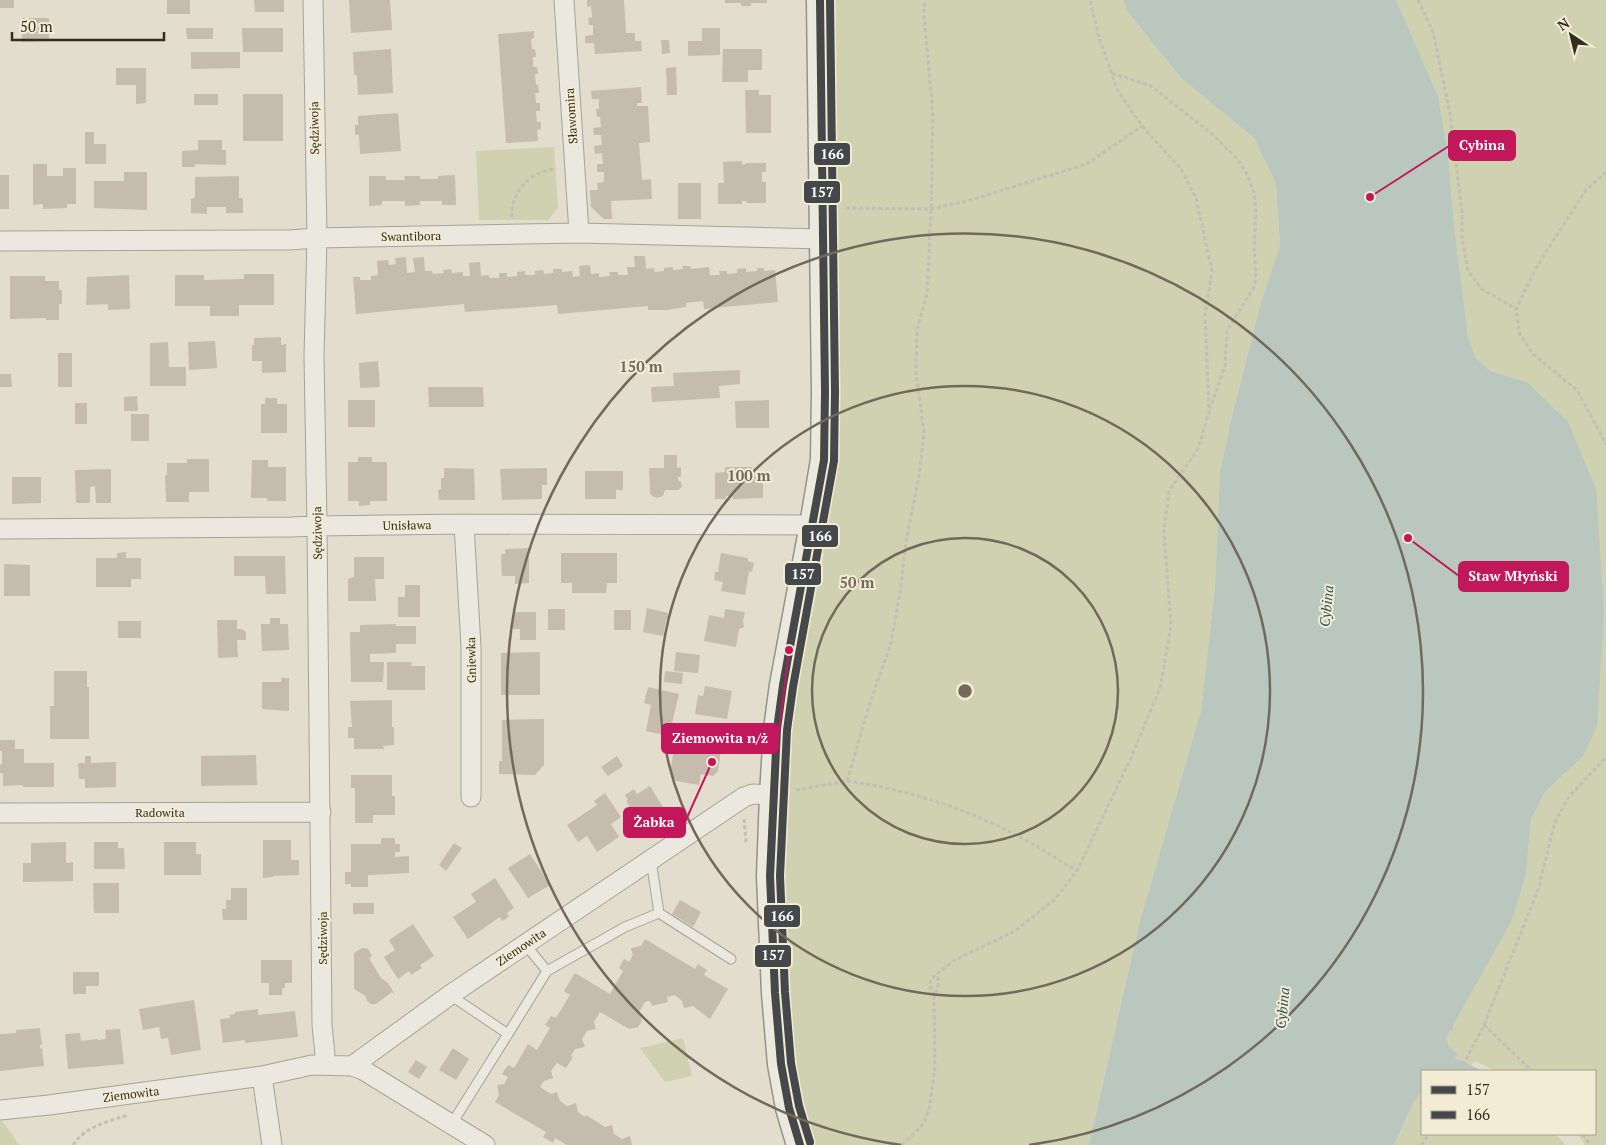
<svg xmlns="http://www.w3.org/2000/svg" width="1606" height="1145" font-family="'PT Serif',serif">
	<rect width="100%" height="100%" fill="#e2ddcd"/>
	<path fill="#cfd1b1" d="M829,0H1123L1127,11L1181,78L1254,138L1276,184L1280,245L1260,306L1230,425L1220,471L1215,587L1201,711L1140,921L1089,1145H810L789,1049L781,924L787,740L804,623L810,624L824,554L817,552Z
		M1396,0H1606V1145H1585L1578,1134H1595V1071H1497L1474,1061L1471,1066C1455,1058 1451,1057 1446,1038L1526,874L1531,820L1545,792L1583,756L1527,382L1490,371L1475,357L1468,336L1454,225L1448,154L1438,96Z
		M554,147L558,208L548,220H479L476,151Z
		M683,1038L692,1076L665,1082L640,1048Z
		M1422,1091V1134H1555L1566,1145H1394L1413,1103Z
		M0,1120L5,1124L19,1145H0Z"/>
	<path fill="#b9c7bf" d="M1123,0H1396L1438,96L1448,154L1454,225L1468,336L1475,357L1490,371L1527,382L1568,422L1596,489L1604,612L1597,726L1583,756L1545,792L1531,820L1526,874L1512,920L1446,1038L1449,1047L1457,1054L1455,1058L1483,1071H1422V1091L1413,1103L1394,1145H1089L1140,921L1201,711L1215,587L1220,471L1230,425L1260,306L1280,245L1276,184L1254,138L1181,78L1127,11Z"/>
	<path fill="#c5bcae" d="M0,0H14V8H0Z
		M167,0H190V14H167Z
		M254,0H284V12H255Z
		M349,0H390L392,30L351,33Z
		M587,0H624L626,33H635V41H641L642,51L595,54L594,43H585V36L593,35V25H589L588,18L592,17L591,6L587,7Z
		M725,0H767V3H751V6H741V3H725Z
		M22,18H49V41L22,42Z
		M186,28H213V39H187Z
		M242,28H283V52H243Z
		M702,28H720V55L688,56V41H702Z
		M534,31V38L531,39L532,49H535L536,57H533V67H537L538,74H535L536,85H538L539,93H535L536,103H540V111H536L537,122H541V129L537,130L538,141L506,143L498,34Z
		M661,40H669L670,53L662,54Z
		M391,49L393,93L358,95L357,75H354L353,52Z
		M723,49H762V70H748V82H722Z
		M191,52H240V68L191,69Z
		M676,67L677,95H667L666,68Z
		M116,68H146V103L136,104V85H116Z
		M641,87L642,103H637V106H648L650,142L639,143L642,180L651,179L652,199L611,201L612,219H604L591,207L590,190H598L597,183L604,182V172H597V164H603L602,153L595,154L594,146L602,145L601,135H594L593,128L601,127L600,117H597L596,109H599V99H592L591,91Z
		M745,90H759V95H771V133H746Z
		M194,94H218V105H194Z
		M243,94H283V141H243Z
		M398,113L401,151L360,154L359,135H355V125H358V116Z
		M85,132H94V144H106V164H85Z
		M198,140H222V150H226V165L195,164V167H182V151L198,150Z
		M742,161V165L746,164V163H766V172H762V182H766V203H746L747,201H742V204H718V183H724L723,162Z
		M33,164H47V176H63V168H76V204H67V208L43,209V204L33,205Z
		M124,172H147V210L94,208V181H124Z
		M0,175H9V209H0Z
		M455,175L456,205H442V201H420V205L405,206V201H382V205L369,206V176H386V180H405L404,176H420V179H438V176Z
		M239,176V198H243V213H226V207H207V214L191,213V199L195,198V177Z
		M678,183H701V219H678Z
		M634,256H645L646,269L654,268L655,272L664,271V268L673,267V270L683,269L682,266H690L691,269L709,267L710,275H720L719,271H727V274L737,273V269L746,268V272L757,271V268H764V271L775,270L778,302L704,309L703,301L686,303V307L667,310H648V306L558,314L557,305L465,312L464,304L356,314L353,277H360V280H371V276L378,275L377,261L388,260L389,265L396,264L395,258L406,257L407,273L415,272L413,258L424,257L425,271H432L433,274L444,273L443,270L451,269L452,273L463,272V276H470L469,263L480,262L481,276L489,275V278H499V273H507V277L517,276V272L525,271V275H535V271L543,270L544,274L553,273V269H562V272L572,271L573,277L580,276L579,266L590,265L591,274L599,273V277L610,276L609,272H618V275H628L627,267H635Z
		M244,274H274V305H239V316H210V306H175V275H204V280L244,279Z
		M129,275L130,309L108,310V304L86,305L87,277Z
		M10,276H45V281H59V290H62V304H59V320H46V318L10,319Z
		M281,337V345L286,344V372L262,373V361H252V345H254V338Z
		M215,341L217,368L189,370L188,342Z
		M168,342L169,367H186V386H150V343Z
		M58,353H72V387H58Z
		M378,361L380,387L360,388L359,363Z
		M740,370V384L719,386L720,398L652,402L651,387L674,386L673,373Z
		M0,374H11L12,387H0Z
		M428,387H483L484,407H429Z
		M137,396L138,411H124V397Z
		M265,398H277V404H287V433H261V404H265Z
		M348,400H375V427H348Z
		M769,400V428H736L735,401Z
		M75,403H87V424H75Z
		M131,414H149V441H131Z
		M664,455H677V468L681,467V477H678V480L681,482L682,487L678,490H665L663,496L657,498L652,496L650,493L649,468H664Z
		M358,457H372V462H387V501H370V505L359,506V501H348V462H358Z
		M187,459H209V492H189V502H166L165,475H167V463H187Z
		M252,460H268V467H286V501H267V498H251Z
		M725,467H752V472H763V498L733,499L732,496H726V499H715V473L725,472Z
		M444,468L474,469L475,500H439L438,490L441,489V478H444Z
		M547,468V485H542V499L502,500L500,469Z
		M111,469V503H96L95,486L90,487V503H76L75,470Z
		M585,471H623V490H616V499H585Z
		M12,477H41V503L12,504Z
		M529,548V583L515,584V576H502L501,554H505V549Z
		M126,552V558H141V579H131V587H96V558H117V553Z
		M561,553H617V583H607L606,593H572V583H561Z
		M721,553L748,558V561L754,563L752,572L749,571L745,595L721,591L723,582L714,580L715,572H718Z
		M234,556H285L286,594H266L265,576H234Z
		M354,557H384V579H375L376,601H348V579L354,577Z
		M4,564L30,565V596H4Z
		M405,585H420V617H398V597H405Z
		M647,608L668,613L669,618L666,620L663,636L643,632Z
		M548,609H565V630H548Z
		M725,609L745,612L743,621L744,627L739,629L736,647L704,641L709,615L724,618Z
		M614,610H631V630H614Z
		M513,612H536V640H520V629H513Z
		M270,618H280V624H288L289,650L262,651L261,624H270Z
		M217,620H237V629H242L246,632V640H237L238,657L218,658Z
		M118,621H141V638H118Z
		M396,624V626H416V644H396V653L370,654V662H384L383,682H351L350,632H360V625Z
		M540,652V695H501V653Z
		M676,652L700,655L698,673L674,671Z
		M387,662H412L411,666H425V690H387Z
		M54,671H87V687H89V739H50V706H54Z
		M665,671L683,673L682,684L664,682Z
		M281,678H289V711L262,709V682H281Z
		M705,686L732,691L727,719L695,714L698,695L703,696Z
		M648,687L679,694L669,736L646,731L651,705L644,703Z
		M392,700V727H394V745L383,746L384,749H354V738H348V727H352L350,701Z
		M544,719V765L535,775L499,774V761H502V720Z
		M676,737L722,744L718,771L713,776L701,774L699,785L676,781L670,773Z
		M0,740H15V749H24V763H54V787H23V785L3,786V773H0V765L2,764V751H0Z
		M256,755L257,785L201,786V756Z
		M85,756H91V763L116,762V787L85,788V779H79L78,763H85Z
		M617,756L623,766L608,776L601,767Z
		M351,775H392V796H395V815H373V823H355V788H351Z
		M650,786L664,809L640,824L626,801L628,800L625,795L634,789L637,794Z
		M605,793L621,817L611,824L619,837L597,852L587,836L578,842L567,825L597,805L594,801Z
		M381,838H395V844H400V852H395V857L409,856V873L368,875V887H351V884H345V872H351V844H381Z
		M263,840H291V860H299V875L273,876V877L263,878Z
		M66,842V863L73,862V881L23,882V863H31V843Z
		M94,842H118V848H124L125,869H94Z
		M164,842H196V854H201V875H164Z
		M454,843L462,848L446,871L439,865Z
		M530,854L550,885L528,898L508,868Z
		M495,878L514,908L507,913L509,917L502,921L500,917L468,939L453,917L476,902L471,894Z
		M93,883H119V913H94Z
		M231,888H247V920H223L222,909H226V900H231Z
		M680,900L701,912L693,927L672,914Z
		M353,903H374V914H353Z
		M413,924L434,956L420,965L422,968L411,975L409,971L398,979L384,957L395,950L389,940Z
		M645,939L695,969L698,964L707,970L704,975L728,989L710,1019L693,1006L684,1008L682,1001L675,995L667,997L668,1002L652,1006L650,1001L645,1002L639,1012L642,1021L638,1027L629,1029L600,1012L594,1022L596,1029L587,1031L582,1039L585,1047L575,1049L571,1056L573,1057L566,1068L557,1063L551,1071L553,1078L544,1081L540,1087L551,1094L557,1092L560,1101L567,1106L576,1103L578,1112L585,1117L586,1115L605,1127L612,1125L614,1134L622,1139L630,1136L632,1145H567L555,1138L553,1143L543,1137L546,1132L495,1102L499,1095L497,1085L504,1084L508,1077L502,1074L508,1065L514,1068L528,1044L537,1050L550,1028L545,1025L551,1016L556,1018L570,995L564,991L575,973L610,994L623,971L619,968L624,959L629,962L633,955L631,948L641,946Z
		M362,948L368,949L372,956L369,958L381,978L388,983L395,995L392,992L376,1004H371L367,1001L366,996L354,989V953Z
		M261,960H292V983H285V988H282V995H269V983H261Z
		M73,972H99V986H86V994H73Z
		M194,1000L201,1050L171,1055L168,1038L161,1039L159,1027L143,1030L139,1009Z
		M258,1009V1015L295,1011L298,1037L245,1043V1040L223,1043L220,1019L230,1018L229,1015L235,1014V1012Z
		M40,1028L42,1045H40V1049L42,1048L44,1066L0,1071V1034L16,1033V1030Z
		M120,1029L124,1064L68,1069L65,1034L80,1033L81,1041L97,1039L98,1040L106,1039L105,1030Z
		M453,1048L469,1059L456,1080L439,1070Z
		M416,1060L427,1067L419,1079L408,1072Z"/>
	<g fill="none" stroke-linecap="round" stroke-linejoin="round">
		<g stroke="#a7a297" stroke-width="11">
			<path id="lane" d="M659,913L731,959
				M547,971L625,927L659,913L651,860
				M450,995L508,1034L451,1125
				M508,1034L547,971L525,944"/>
		</g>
		<g stroke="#a7a297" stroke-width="21">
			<path id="street" d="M313,0L317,238L314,356L317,526L322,1025L326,1065
				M564,0L579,233
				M0,241L289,240L317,238L579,233L823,239
				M464,524L471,647V797
				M0,529L291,527L317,526L464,524L813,525
				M0,813L321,812
				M352,1066L363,1070L485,1145
				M262,1076L272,1145
				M0,1110L49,1105L262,1076L312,1065L352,1066L450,995L744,797L753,794L773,795"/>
		</g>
		<g stroke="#979286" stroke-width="29">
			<path id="secondary" d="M800,1145L789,1108L781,1064L775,993L770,876L773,795L777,729L783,685L813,525L824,460L825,392L820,0"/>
		</g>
		<path stroke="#c3bfb6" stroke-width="3" stroke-dasharray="4 2.5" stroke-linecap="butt" d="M1418,0L1433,32L1450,114L1462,212V238L1468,271L1482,289L1516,309
			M1112,73L1151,86L1212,134L1238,160L1246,172L1254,193L1256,211L1254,247L1256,273L1254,287L1227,331L1225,366L1210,409
			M1606,172L1585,191L1536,268L1516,309L1520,335L1534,355L1577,390L1606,444
			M846,208L931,209L967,201L1087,164L1142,126
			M512,217C510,192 532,170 556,169
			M847,781C910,790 975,811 1031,843C1047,852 1062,862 1077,871
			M796,790L847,781L868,709L891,643L900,592L906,542L919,476L924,433L916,371L917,329L927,295L931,209L933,115L924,15L925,0
			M744,819L746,842
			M934,996C929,985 927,982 937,974
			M1484,1025L1532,1071
			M1450,1028L1455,1031
			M1460,1071L1484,1025L1538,890L1555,822L1568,798L1606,757
			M1583,1134L1590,1145
			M73,1145C86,1126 107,1122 128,1115
			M902,1145L921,1127L929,1111L935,1067L934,997L938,988V973L953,961L1015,931L1055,899L1077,871L1131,758L1160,688L1171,626L1164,532L1169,491L1198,449L1209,412L1205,314L1212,271L1196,198L1181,169L1142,126L1117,89L1099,37L1090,0
			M1421,1145L1429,1134"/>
		<use href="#lane" stroke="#eae8df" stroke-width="9"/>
		<use href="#street" stroke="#eae8df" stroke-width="19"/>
		<use href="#secondary" stroke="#eae8df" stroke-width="26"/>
		<g stroke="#f2ecd4" stroke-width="11">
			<path id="bus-1" d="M800,1145L789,1108L781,1064L775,993L770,876L777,729L783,685L824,460L825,392L820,0"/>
		</g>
		<g stroke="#f2ecd4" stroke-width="11">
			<path id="bus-2" d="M810,1142L799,1106L791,1063L785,992L780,876L787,730L793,687L834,461L835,392L830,0"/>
		</g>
		<use href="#bus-1" stroke="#45484a" stroke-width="8"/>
		<use href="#bus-2" stroke="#45484a" stroke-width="8"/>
	</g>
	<g fill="none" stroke="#72695c" stroke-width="2.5">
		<circle cx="965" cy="691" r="153"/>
		<circle cx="965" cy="691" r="305"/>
		<path d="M901 1145A458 458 0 1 1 1029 1145"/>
	</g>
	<g text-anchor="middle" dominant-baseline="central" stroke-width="4" stroke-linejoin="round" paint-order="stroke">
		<g font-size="12" fill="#352b1f" stroke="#f2ecd4">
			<text transform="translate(571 116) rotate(-94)">Sławomira</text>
			<text transform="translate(314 128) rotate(-91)">Sędziwoja</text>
			<text transform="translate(411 236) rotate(-1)">Swantibora</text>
			<text transform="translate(407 525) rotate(-1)">Unisława</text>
			<text transform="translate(317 533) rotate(-91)">Sędziwoja</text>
			<text transform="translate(471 660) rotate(-91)">Gniewka</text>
			<text x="160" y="812">Radowita</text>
			<text transform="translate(322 938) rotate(-90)">Sędziwoja</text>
			<text transform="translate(521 947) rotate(-34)">Ziemowita</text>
			<text transform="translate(131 1094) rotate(-7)">Ziemowita</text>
		</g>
		<g font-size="14" font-style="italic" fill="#305454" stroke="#f2ecd4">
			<text transform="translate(1326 606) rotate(-84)">Cybina</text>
			<text transform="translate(1282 1008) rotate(-84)">Cybina</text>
		</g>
	</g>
	<circle cx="965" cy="691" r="8" fill="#72695c" stroke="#f2ecd4" stroke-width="2.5"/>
	<g font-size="15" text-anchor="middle" font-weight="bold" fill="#72695c" stroke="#f2ecd4" stroke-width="4" stroke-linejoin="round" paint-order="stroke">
		<text x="641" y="372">150 m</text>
		<text x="749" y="481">100 m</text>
		<text x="857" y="588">50 m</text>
	</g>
	<path fill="none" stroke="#c2185b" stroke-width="2" d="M1370 197L1449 146M1408 538L1459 576M789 650L778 738M712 762L685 822"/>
	<g fill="#c2185b" stroke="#f2ecd4" stroke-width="2">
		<circle cx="1370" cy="197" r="5"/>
		<circle cx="1408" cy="538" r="5"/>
		<circle cx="789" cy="650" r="5"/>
		<circle cx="712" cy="762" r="5"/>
	</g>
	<g fill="#c2185b" stroke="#c2185b" stroke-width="2">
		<rect x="1449" y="131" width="66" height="29" rx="5"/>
		<rect x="1459" y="562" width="109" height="29" rx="5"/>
		<rect x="662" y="724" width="116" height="29" rx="5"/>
		<rect x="624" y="808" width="61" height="29" rx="5"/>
	</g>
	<g font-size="14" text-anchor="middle" font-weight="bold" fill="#fff">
		<text x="1482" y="150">Cybina</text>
		<text x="1513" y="581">Staw Młyński</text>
		<text x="720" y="743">Ziemowita n/ż</text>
		<text x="654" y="827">Żabka</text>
	</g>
	<g stroke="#f2ecd4" stroke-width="2">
		<rect x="813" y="142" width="38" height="24" rx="5" fill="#45484a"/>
		<rect x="803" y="180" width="38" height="24" rx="5" fill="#45484a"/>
		<rect x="801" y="524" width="38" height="24" rx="5" fill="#45484a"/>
		<rect x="784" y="562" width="38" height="24" rx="5" fill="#45484a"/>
		<rect x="763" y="904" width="38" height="24" rx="5" fill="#45484a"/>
		<rect x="754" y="944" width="38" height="24" rx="5" fill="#45484a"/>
	</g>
	<g font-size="14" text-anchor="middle" font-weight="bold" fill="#fff">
		<text x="832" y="159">166</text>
		<text x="822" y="197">157</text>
		<text x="820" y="541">166</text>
		<text x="803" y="579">157</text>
		<text x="782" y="921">166</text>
		<text x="773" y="960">157</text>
	</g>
	<rect x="1421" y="1070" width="175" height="65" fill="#f2ecd4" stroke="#a69f8c"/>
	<rect x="1431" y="1086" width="25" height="8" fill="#45484a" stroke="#a69f8c"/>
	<text x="1466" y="1095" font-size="15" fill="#352b1f">157</text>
	<rect x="1431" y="1111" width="25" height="8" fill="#45484a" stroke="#a69f8c"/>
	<text x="1466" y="1120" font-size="15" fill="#352b1f">166</text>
	<g transform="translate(1571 35) rotate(325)" stroke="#f2ecd4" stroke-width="4" paint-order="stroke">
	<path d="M0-4L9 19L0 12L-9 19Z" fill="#352b1f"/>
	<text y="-8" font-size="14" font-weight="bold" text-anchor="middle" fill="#352b1f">N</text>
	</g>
	<path d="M12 32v8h152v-8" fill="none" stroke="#352b1f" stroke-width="2.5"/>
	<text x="20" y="32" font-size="15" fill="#352b1f" stroke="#f2ecd4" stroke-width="4" paint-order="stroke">50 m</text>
</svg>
